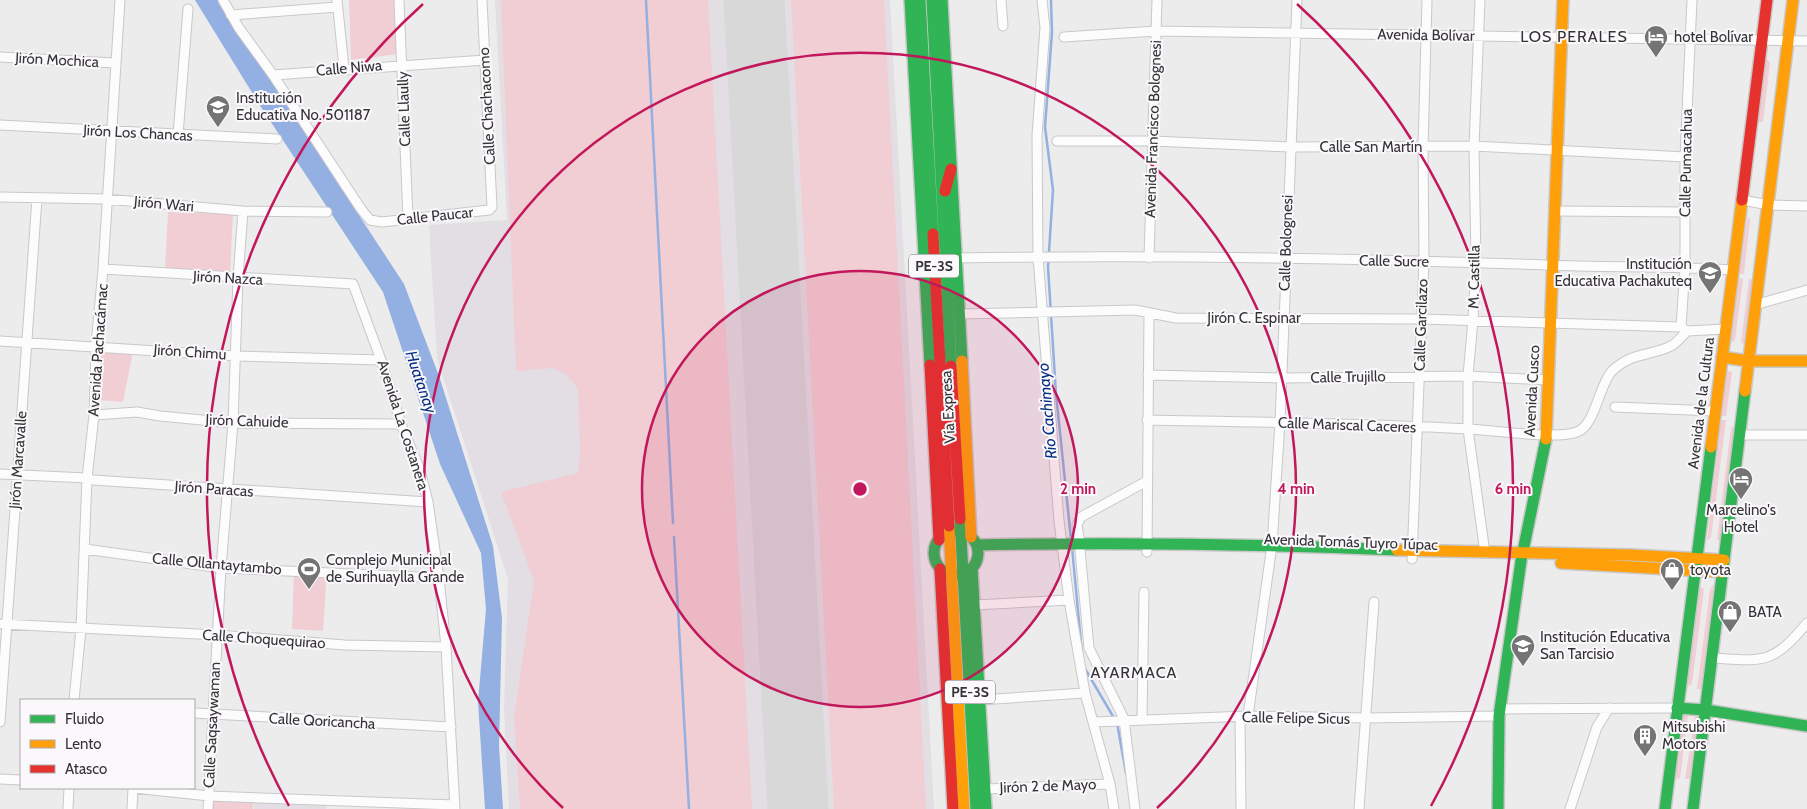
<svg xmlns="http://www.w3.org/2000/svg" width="1807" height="809" font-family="Cabin,sans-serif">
	<rect width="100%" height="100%" fill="#edeced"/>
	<path fill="#e2dee4" d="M495,0H890L934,809H509L504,709L508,579L437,358L429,225L507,220Z
		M327,801L326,809H254V802Z"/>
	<path fill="#f1ced3" d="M349,0H396L398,54L351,60Z
		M501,0H708L752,809H520L514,717L534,581L501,492L578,473L580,453L578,389L567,375L553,368L516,371Z
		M791,0H884L926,809H834Z
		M1766,58L1770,63L1763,122H1758Z
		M168,212L233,214L230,272L165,268Z
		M1748,216L1750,220L1744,274H1739Z
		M1739,278L1743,279L1735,340L1731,343Z
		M1749,279L1753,280L1745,344L1741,343Z
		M102,344L127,345L132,356L123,402L99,400Z
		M1727,371L1732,372L1726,416H1721Z
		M1721,420H1726L1711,537L1707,541Z
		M1731,427L1735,428L1721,540H1717Z
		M294,567L327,569L323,631L292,629Z
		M1714,584L1702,689H1697L1710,589Z
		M1700,586L1704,589L1692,684L1687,687Z
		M1684,714L1688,715L1680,779L1675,778Z
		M1695,715L1699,716L1690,779H1685Z
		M209,794L254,796L253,809H208Z"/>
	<path fill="#94afe1" d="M195,0H218L404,284L439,376L493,546L502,618L499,746L503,809H485L478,702L486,609L481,553L440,464L383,292L261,107Z"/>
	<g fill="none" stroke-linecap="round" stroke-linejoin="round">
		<path stroke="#94afe1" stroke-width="2.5" d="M646,0L673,523
			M1051,0L1052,32L1045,127L1053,190L1048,267L1056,394L1071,539
			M674,537L689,809
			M1072,547L1082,654
			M1084,667L1114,718
			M1117,723L1126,773"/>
		<path stroke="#d8d8d9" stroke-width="61" d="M754,0L798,809"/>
		<g stroke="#c9c8c9" stroke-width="11">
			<path id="street" d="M223,0L239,28L273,75L361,209L370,220L382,222L489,210L492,207L482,0
				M337,0L344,68
				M399,0L408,219
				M1001,0L1003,26
				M1042,0L1045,28L1037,135L1038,257L1059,521L1069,600L1085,693L1110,784L1114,809
				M1480,0L1474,146L1476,263L1473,320L1468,376V429L1485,553
				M231,15L337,7
				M1064,37L1156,31L1807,41
				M0,57L115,63
				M273,75L485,60
				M0,125L277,139
				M178,135L188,9
				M1057,141H1153L1290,147L1474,146L1685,157
				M0,197L106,199L243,211L327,212
				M1742,200L1769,205L1807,206
				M1554,211L1685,212
				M955,258C1151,255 1349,258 1545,265C1608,268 1670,265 1733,270
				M1149,258L1157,0
				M103,269L353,284L381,360L401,424L420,470L428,502L439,578L446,647L455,809
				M1755,305L1807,290
				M958,314L1135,310L1176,318L1421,319L1681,327L1687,331
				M1681,327L1685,266V157L1692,0
				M0,341L235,356L381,360
				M1148,375L1281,378L1468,376L1548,380
				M1615,407L1714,411
				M94,415L137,412L160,416L233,423L401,424
				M1147,420C1254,422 1361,423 1468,429C1494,430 1556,440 1577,432C1595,426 1599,385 1612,371C1631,352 1651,356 1671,346C1677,343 1682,336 1687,331L1725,329
				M1739,435H1807
				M0,474L87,478L93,480L428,502
				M1080,543L1077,525L1081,517L1147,481
				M85,549L221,568L439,578
				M1080,550L1089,648L1124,719L1135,809
				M1147,552L1149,313
				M1412,559L1424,260L1423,147L1427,0
				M975,605L1069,600
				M2,624L217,635L345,645L446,647
				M1713,658C1764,661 1772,665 1807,623
				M74,700L81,629L87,478L94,415L96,345L103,269L120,0
				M980,700L1085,693
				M1500,709L1677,708
				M194,713L451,727
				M1248,716L1272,545L1280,422L1297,0
				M1240,717L1241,809
				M1142,719L1144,592
				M0,722L37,198
				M1094,722L1248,716L1366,718L1499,716
				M0,779L21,780
				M134,788L209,796L455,805
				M985,789L1110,784
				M68,809L69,788
				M132,809L133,788
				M208,809L221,568L233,423L238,278L243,211
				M1359,809L1374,602
				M1570,809L1597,727L1609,708"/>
		</g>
		<g stroke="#c9c8c9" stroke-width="14">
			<path id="fast" d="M910,0L930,365
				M920,0L933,234
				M932,0L951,366
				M942,0L962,361
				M960,519L976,809
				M934 553a22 22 0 1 1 44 0a22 22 0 1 1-44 0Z
				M977,545C1117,542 1257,544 1397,550
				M972,568L986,809
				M1677,708L1706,710L1807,726
				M1498,809L1499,716L1521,561L1546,439
				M1665,809L1711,447
				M1693,809L1745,391"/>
		</g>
		<g stroke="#c9c8c9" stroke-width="14">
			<path id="slow" d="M1722,357L1748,361H1807
				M962,361L971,537
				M1745,391L1793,0
				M1546,439L1563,0
				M1711,447L1742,200
				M949,526L964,809
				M1397,550L1631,555L1724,560
				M1561,563L1723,572"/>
		</g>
		<g stroke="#c9c8c9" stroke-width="14">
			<path id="jam" d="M945,191L951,169
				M1742,200L1767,0
				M933,234L949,526
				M930,365L939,540
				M951,366L960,519
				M940,569L953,809"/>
		</g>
		<use href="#street" stroke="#fcfcfc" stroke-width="9"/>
		<use href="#fast" stroke="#30b455" stroke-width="11"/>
		<use href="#slow" stroke="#ff9f0a" stroke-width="11"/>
		<use href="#jam" stroke="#e5322d" stroke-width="11"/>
	</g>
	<circle cx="860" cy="489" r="218" fill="#c2185b" fill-opacity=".12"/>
	<g fill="none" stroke="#c2185b" stroke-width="2.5">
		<circle cx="860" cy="489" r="218"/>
		<path d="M563 808A436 436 0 1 1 1157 808"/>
		<path d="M289 806A653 653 0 0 1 423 4M1297 4A653 653 0 0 1 1431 806"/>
	</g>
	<defs>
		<g id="hotel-pin" transform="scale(1.25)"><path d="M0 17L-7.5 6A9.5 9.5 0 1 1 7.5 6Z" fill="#757475" stroke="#fbf8fc"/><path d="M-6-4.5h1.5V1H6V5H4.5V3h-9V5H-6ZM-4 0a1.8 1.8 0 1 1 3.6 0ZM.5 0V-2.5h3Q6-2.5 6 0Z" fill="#fff"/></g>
		<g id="school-pin" transform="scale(1.25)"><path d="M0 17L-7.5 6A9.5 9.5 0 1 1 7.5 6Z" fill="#757475" stroke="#fbf8fc"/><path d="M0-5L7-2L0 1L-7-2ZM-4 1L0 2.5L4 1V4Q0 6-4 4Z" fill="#fff"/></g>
		<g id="stadium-pin" transform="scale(1.25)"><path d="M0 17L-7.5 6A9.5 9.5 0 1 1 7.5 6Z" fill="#757475" stroke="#fbf8fc"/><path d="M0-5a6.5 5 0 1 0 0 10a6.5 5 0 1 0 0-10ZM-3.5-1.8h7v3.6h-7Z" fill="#fff"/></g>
		<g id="shop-pin" transform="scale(1.25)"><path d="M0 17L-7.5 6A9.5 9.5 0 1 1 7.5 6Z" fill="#757475" stroke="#fbf8fc"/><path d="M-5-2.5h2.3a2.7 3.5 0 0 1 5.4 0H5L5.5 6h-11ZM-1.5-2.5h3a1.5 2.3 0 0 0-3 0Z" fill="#fff"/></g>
		<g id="building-pin" transform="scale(1.25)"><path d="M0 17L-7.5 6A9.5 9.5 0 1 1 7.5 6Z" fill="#757475" stroke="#fbf8fc"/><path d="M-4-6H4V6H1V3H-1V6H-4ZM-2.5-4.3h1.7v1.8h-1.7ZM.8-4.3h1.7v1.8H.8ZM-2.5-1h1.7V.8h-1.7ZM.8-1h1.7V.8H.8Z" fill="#fff"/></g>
	</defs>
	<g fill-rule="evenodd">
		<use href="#hotel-pin" x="1656" y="37"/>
		<use href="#school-pin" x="218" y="107"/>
		<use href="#school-pin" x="1710" y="273"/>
		<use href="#hotel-pin" x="1741" y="479"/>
		<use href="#stadium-pin" x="309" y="569"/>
		<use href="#shop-pin" x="1672" y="570"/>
		<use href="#shop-pin" x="1730" y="612"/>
		<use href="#school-pin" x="1523" y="646"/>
		<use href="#building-pin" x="1645" y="736"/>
	</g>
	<g text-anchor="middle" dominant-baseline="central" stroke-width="4" stroke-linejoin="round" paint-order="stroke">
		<g fill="#fbf8fc" stroke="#706e71" stroke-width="1">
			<rect x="909" y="254.5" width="50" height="23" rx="4"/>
			<rect x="945" y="680.5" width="50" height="23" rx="4"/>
		</g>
		<g font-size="14" font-weight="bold" fill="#343335">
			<text x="934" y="266">PE-3S</text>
			<text x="970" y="692">PE-3S</text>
		</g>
		<g font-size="15" fill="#343335" stroke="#fbf8fc">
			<text transform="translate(1426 35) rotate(1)">Avenida Bolívar</text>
			<text transform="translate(57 60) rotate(3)">Jirón Mochica</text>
			<text transform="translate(349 68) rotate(-5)">Calle Niwa</text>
			<text transform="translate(487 106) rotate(-93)">Calle Chachacomo</text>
			<text transform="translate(404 109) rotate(-92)">Calle Llaully</text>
			<text transform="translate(1153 129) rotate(-88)">Avenida Francisco Bolognesi</text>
			<text transform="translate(138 133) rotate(3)">Jirón Los Chancas</text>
			<text x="1371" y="147">Calle San Martín</text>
			<text transform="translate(1686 163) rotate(-89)">Calle Pumacahua</text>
			<text transform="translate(164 204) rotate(5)">Jirón Wari</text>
			<text transform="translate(435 216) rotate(-6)">Calle Paucar</text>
			<text transform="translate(1286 243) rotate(-88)">Calle Bolognesi</text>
			<text transform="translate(1394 261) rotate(1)">Calle Sucre</text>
			<text transform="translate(1474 277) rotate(-89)">M. Castilla</text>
			<text transform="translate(228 278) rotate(3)">Jirón Nazca</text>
			<text x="1254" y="318">Jirón C. Espinar</text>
			<text transform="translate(1421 325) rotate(-88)">Calle Garcilazo</text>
			<text transform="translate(98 350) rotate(-86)">Avenida Pachacámac</text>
			<text transform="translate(190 352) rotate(4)">Jirón Chimu</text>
			<text transform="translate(1348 377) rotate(-1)">Calle Trujillo</text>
			<text transform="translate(1532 391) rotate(-87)">Avenida Cusco</text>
			<text transform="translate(1701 403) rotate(-83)">Avenida de la Cultura</text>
			<text transform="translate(948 407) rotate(-93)">Vía Expresa</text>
			<text transform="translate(247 421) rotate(2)">Jirón Cahuide</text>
			<text transform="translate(403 425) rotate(72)">Avenida La Costanera</text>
			<text transform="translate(1347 425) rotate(2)">Calle Mariscal Caceres</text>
			<text transform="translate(18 460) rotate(-86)">Jirón Marcavalle</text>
			<text transform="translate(214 489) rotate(4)">Jirón Paracas</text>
			<text transform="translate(1351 542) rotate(2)">Avenida Tomás Tuyro Túpac</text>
			<text transform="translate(217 564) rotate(5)">Calle Ollantaytambo</text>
			<text transform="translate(264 639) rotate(4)">Calle Choquequirao</text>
			<text transform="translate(1296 718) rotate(1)">Calle Felipe Sicus</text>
			<text transform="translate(322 721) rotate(3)">Calle Qoricancha</text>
			<text transform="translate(212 725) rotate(-87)">Calle Saqsaywaman</text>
			<text transform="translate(1048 786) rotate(-2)">Jirón 2 de Mayo</text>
		</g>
		<g font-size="15" fill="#343335" stroke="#fbf8fc" text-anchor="start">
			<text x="1674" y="37">hotel Bolívar</text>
			<text x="236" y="98">Institución<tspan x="236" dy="17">Educativa No. 501187</tspan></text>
			<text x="1692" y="264" text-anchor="end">Institución<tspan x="1692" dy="17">Educativa Pachakuteq</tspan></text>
			<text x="1741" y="510" text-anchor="middle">Marcelino's<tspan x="1741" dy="17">Hotel</tspan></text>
			<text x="326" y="560">Complejo Municipal<tspan x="326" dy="17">de Surihuaylla Grande</tspan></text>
			<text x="1690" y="570">toyota</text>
			<text x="1748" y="612">BATA</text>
			<text x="1540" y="637">Institución Educativa<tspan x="1540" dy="17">San Tarcisio</tspan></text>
			<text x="1662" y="727">Mitsubishi<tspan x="1662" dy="17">Motors</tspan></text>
		</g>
		<g font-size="16" letter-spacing="1" fill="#343335" stroke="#fbf8fc">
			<text x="1574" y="36">LOS PERALES</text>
			<text x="1134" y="672">AYARMACA</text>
		</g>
		<g font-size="16" font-style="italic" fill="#052f80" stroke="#fbf8fc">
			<text transform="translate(421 382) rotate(71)">Huatanay</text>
			<text transform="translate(1047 411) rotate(-95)">Río Cachimayo</text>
		</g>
	</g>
	<circle cx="860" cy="489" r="8" fill="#c2185b" stroke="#fbf8fc" stroke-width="2.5"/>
	<g font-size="15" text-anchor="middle" font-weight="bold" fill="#c2185b" stroke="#fbf8fc" stroke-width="4" stroke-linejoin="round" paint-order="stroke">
		<text x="1078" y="494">2 min</text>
		<text x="1296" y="494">4 min</text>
		<text x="1513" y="494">6 min</text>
	</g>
	<rect x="20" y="699" width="175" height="90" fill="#fbf8fc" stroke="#aba9ac"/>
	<rect x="30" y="715" width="25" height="8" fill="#30b455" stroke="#aba9ac"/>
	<text x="65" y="724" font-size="15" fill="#343335">Fluido</text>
	<rect x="30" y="740" width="25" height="8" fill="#ff9f0a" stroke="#aba9ac"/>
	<text x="65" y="749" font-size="15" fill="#343335">Lento</text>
	<rect x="30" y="765" width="25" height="8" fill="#e5322d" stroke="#aba9ac"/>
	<text x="65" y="774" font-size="15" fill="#343335">Atasco</text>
</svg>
